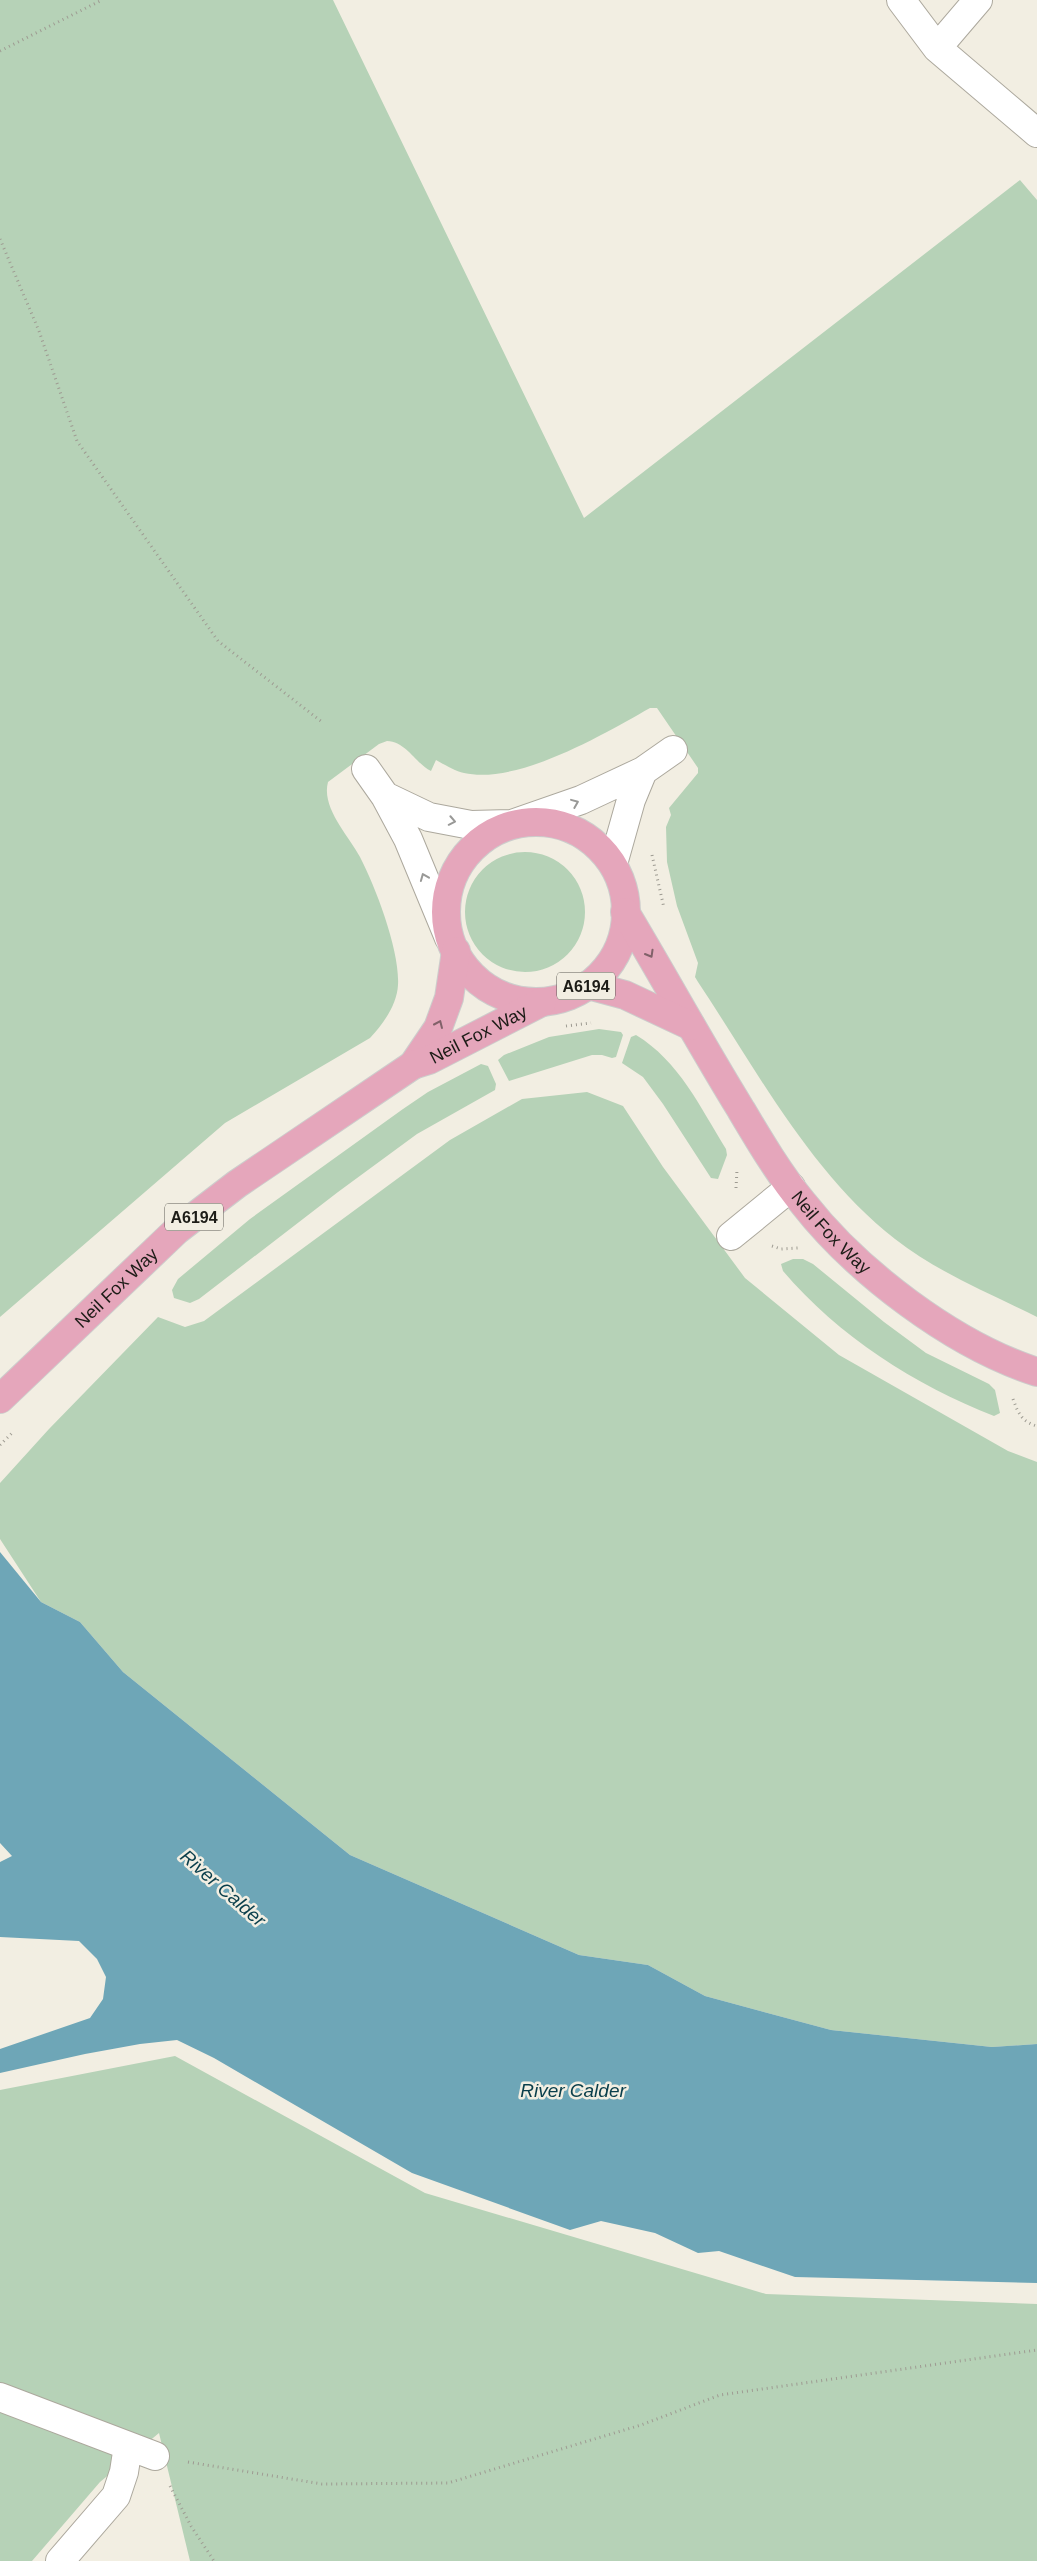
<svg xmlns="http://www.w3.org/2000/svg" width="1037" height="2561" font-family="Arial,sans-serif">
	<rect width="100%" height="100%" fill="#f2eee2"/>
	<path fill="#b6d2b7" d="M0,0H333L584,518L1020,180L1037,200V1317C989,1293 937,1272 895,1239C811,1174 756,1069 698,982L695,977L698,963L677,906L667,862L666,827L671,815L669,808L698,773V768L657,708H650C604,734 518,785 464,773C455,771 445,765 436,760L431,771C415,763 407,742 387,741L379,744L328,782C321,808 349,836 360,857C376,888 400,951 398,985C397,1005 383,1024 370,1038L225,1123L0,1317Z
		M465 912a60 60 0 1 1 120 0a60 60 0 1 1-120 0Z
		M599,1029L621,1032L623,1035L616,1057L612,1058L602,1055H592L509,1081L498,1060L504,1055L549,1037Z
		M636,1035C679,1061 700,1107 726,1149L727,1155L718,1179L711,1178L663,1104L643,1077L622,1063L631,1037Z
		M481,1064L488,1066L496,1084L495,1090L417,1134L338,1192L199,1299L190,1303L174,1298L172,1290L178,1279L250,1219L403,1109L428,1092Z
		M587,1092L623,1106L663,1167L745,1278L839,1355L1008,1451L1037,1462V2044L992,2047L831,2030L705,1996L648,1965L579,1955L350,1855L123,1672L80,1622L41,1602L0,1539V1483L49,1429L158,1317L185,1327L204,1321L450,1140L522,1099Z
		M793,1259H803L813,1264L884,1322L926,1353L989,1384L995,1390L1000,1413L994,1416C915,1385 838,1336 783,1271L781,1264Z
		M175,2056L425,2193L766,2294L1037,2304V2561H190L159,2433L100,2482L32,2561H0V2090Z"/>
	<path fill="#6ea6b7" d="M0,1552L41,1602L80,1622L123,1672L350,1855L579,1955L648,1965L705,1996L831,2030L992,2047L1037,2044V2283L795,2277L719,2251L698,2253L655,2233L601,2221L570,2230L412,2173L214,2058L177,2040L140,2044L85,2054L0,2073V2049L90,2018L103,1999L106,1977L97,1959L79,1941L0,1937V1862L12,1856L0,1843Z"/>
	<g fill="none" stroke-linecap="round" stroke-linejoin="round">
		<g stroke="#aca89d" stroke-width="30">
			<path id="minor" d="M901,0L937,48L1037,133
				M937,48L978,0
				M366,769L385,796
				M643,771L673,750
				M449,938L408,839L385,796L429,817L471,825L512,824L581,800L643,771L631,800L613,864
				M731,1236L791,1187
				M0,2397L155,2456
				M60,2561L116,2496L124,2472L128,2446"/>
		</g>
		<g stroke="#cdcdcc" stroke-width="30">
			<g id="major">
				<circle cx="536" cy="912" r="90"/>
				<path id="s1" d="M625,912C664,977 700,1043 740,1108C759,1140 779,1174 803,1203C857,1272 953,1345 1037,1372"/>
				<path d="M588,985L625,995L691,1026"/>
				<path d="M413,1065L438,1028L449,998L456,951"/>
				<path id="s2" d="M0,1399L177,1230L237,1184L413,1065L429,1060L542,1002"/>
			</g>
		</g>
		<path stroke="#9e9b92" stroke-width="3" stroke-dasharray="1 4" stroke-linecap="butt" d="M0,51L102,0
			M0,239L39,331L77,441L218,641L322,722
			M652,855L664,908
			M566,1026L591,1023
			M736,1188L737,1170
			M772,1246L781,1249L798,1248
			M1013,1399C1018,1413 1022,1422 1037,1426
			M0,1445L14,1431
			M188,2462L322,2484L448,2483L641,2425L720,2395L1037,2350
			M170,2486L191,2526L214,2561"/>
		<use href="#minor" stroke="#fff" stroke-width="28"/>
		<use href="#major" stroke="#e5a6bb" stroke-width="28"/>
	</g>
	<defs><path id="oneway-chevron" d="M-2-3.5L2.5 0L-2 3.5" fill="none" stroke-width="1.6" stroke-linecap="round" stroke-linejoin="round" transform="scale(1.25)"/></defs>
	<g stroke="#999997">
		<use href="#oneway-chevron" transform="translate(575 803) rotate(-22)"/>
		<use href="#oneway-chevron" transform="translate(452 821) rotate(11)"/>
		<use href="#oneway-chevron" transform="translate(424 877) rotate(-112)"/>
	</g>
	<g stroke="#816169">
		<use href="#oneway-chevron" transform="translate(650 954) rotate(60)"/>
		<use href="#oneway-chevron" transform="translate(439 1024) rotate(-66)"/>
	</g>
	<g text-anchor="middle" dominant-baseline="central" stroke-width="5" stroke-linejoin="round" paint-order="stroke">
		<g fill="#f2eee2" stroke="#5d5b54" stroke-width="1">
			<rect x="557" y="972.5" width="58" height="27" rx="4"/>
			<rect x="165" y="1203.5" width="58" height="27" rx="4"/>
		</g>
		<g font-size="16" font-weight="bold" fill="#1d1c17">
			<text x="586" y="986">A6194</text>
			<text x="194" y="1217">A6194</text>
		</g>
		<g font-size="18" fill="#1d1c17" stroke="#f2eee2">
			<text stroke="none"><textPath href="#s2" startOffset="605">Neil Fox Way</textPath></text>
			<text stroke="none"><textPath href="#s1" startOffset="382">Neil Fox Way</textPath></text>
			<text stroke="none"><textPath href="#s2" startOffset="161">Neil Fox Way</textPath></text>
		</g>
		<g font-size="19" font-style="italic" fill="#093e4b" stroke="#f2eee2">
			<text transform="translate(223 1888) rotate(41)">River Calder</text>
			<text x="573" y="2090">River Calder</text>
		</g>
	</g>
</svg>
